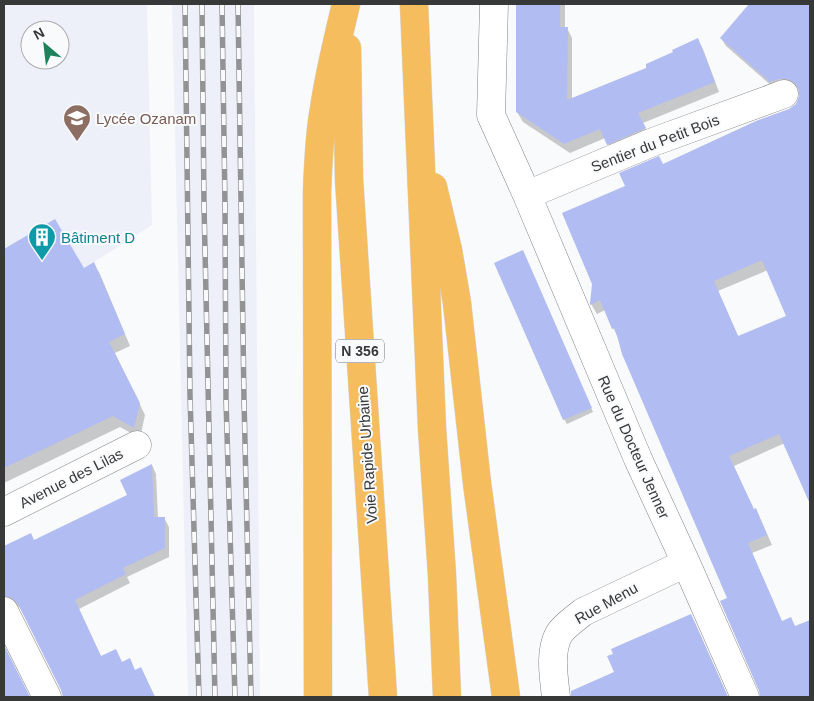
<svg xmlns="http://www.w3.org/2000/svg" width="814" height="701" font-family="Helvetica,sans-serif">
	<rect width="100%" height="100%" fill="#f9fafc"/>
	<path fill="#edf0f9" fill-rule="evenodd" d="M4,4H147L152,225L94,262L4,315ZM30,30H60V60H30Z
		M172,4H254L260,697H188Z"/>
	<path fill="#0003" fill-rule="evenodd" d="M517,4H565V28H567L572,38V100L648,68L698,40L703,49L719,92L643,123L650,138L613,153L605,138L570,153L523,122L517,112Z
		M751,4H810V135L807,129L799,89L791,86L775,89L726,46L721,38Z
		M760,133L810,247V503L785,443L734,466L754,511L755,510L761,520L772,545L752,553L782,622L795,627L810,621V697H762L761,690L729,599L618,338L605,310L597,314L591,304L627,187L663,165ZM768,270L788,316L739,338L718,291Z
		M12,251L84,269L94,264L100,274L130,346L115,353L145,415L140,438L120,427L4,483V256Z
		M525,256L593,412L567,424L564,419Z
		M152,465L156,474L158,518H164L169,527V557L127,577L130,583L79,609L101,657L122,663L145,677L155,697H64L62,690L23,611L19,607L11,604L4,605V593L31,603L34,541L129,495Z
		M691,615L696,625L728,697H628L624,692Z
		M4,647L29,697H4Z"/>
	<path fill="#b1bcf2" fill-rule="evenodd" d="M516,4H560V27H568L567,100L646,68V64L673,52L672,50L698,38L715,82L638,113L646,128L607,145L600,129L564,144L516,112Z
		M749,4H810V504L779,434L729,456L754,509L756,508L767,535L748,543L782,621L791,617L795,626L810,620V697H760L759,691L720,601L727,598L622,354L615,328L612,329L600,300L590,305V303L592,284L562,213L625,186L619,173L659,156L663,164L756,121L789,109L796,104L799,96L798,88L794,82L786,79H779L770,82L720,38ZM762,260L786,316L738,336L714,281Z
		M55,219L84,268L94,262L125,334L109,342L140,403L134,428L113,416L4,468V249Z
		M523,250L592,408L563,420L494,263Z
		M152,464L154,517H165V548L123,568L126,574L75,600L101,656L116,649L122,662L130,658L135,670L141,667L155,697H63L61,690L18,604L12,598L4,596V546L31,533L34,540L127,495L120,480Z
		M691,614L728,697H571V691L614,672L607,656L613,654L611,649Z
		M4,645L30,697H4Z"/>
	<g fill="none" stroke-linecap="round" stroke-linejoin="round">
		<g stroke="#848487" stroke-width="29">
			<path id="minor" d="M494,4L491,115L527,195L638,459L686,563L745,697
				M527,195L653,142L784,94
				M4,512L137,445
				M4,611L47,697
				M556,697C554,678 549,652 559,634C565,625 575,619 583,612L686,563"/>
		</g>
		<g stroke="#d7d7d7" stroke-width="29">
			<path id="highway" d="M414,4L432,428L442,575L447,697
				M347,48L349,179L383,697
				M433,187L448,250L457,303L477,483L506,697
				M318,697L317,193C318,165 319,136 324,109C329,73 338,39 346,4"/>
		</g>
		<use href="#minor" stroke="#fff" stroke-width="28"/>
		<use href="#highway" stroke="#f5bd5e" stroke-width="28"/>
		<g stroke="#929394" stroke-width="5.5">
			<path id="rail" d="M185,4L190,395L199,697
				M202,4L204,205L215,697
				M222,4L225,205L226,400L235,697
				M238,4L244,400L251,697"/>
		</g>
		<use href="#rail" stroke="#f9fafc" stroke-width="4" stroke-dasharray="11" stroke-linecap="butt"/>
	</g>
	<defs>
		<g id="school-pin" transform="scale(1.4375)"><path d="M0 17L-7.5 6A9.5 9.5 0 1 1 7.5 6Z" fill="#8d6e63" stroke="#f9fafc"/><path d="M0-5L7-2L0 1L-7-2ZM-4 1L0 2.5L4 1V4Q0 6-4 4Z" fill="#fff"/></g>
		<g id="building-pin" transform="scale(1.4375)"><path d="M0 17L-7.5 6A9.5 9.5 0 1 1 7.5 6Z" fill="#0f9aa8" stroke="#f9fafc"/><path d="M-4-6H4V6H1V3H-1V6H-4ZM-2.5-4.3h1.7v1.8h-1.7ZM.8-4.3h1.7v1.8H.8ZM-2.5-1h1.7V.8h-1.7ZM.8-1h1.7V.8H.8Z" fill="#fff"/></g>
	</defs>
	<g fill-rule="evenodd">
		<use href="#school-pin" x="77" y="118"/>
		<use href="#building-pin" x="42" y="237"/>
	</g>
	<g text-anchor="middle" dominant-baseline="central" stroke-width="4" stroke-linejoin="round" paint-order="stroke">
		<rect fill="#f9fafc" stroke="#717273" stroke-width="1" x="336" y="339.5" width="48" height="23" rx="4"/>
		<g font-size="14" font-weight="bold" fill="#373838">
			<text x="360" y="351">N 356</text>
		</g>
		<g font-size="15" fill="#785e54" stroke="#f9fafc" text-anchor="start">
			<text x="96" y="118">Lycée Ozanam</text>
		</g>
		<g font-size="15" fill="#373838" stroke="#f9fafc">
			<text transform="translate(655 143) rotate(-21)">Sentier du Petit Bois</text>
			<text transform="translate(634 447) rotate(66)">Rue du Docteur Jenner</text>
			<text transform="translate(367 455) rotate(-94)">Voie Rapide Urbaine</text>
			<text transform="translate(71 478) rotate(-27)">Avenue des Lilas</text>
			<text transform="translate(606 603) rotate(-29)">Rue Menu</text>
		</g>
		<g font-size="15" fill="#0d838f" stroke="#f9fafc" text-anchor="start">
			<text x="61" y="237">Bâtiment D</text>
		</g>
	</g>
	<rect width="814" height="701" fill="none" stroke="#373838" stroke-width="10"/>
	<g transform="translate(45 45) rotate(332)"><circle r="24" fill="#f9fafc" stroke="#abacae"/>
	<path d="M0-4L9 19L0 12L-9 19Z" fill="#1c825c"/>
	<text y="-8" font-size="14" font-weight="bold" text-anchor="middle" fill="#373838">N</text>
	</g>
</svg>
